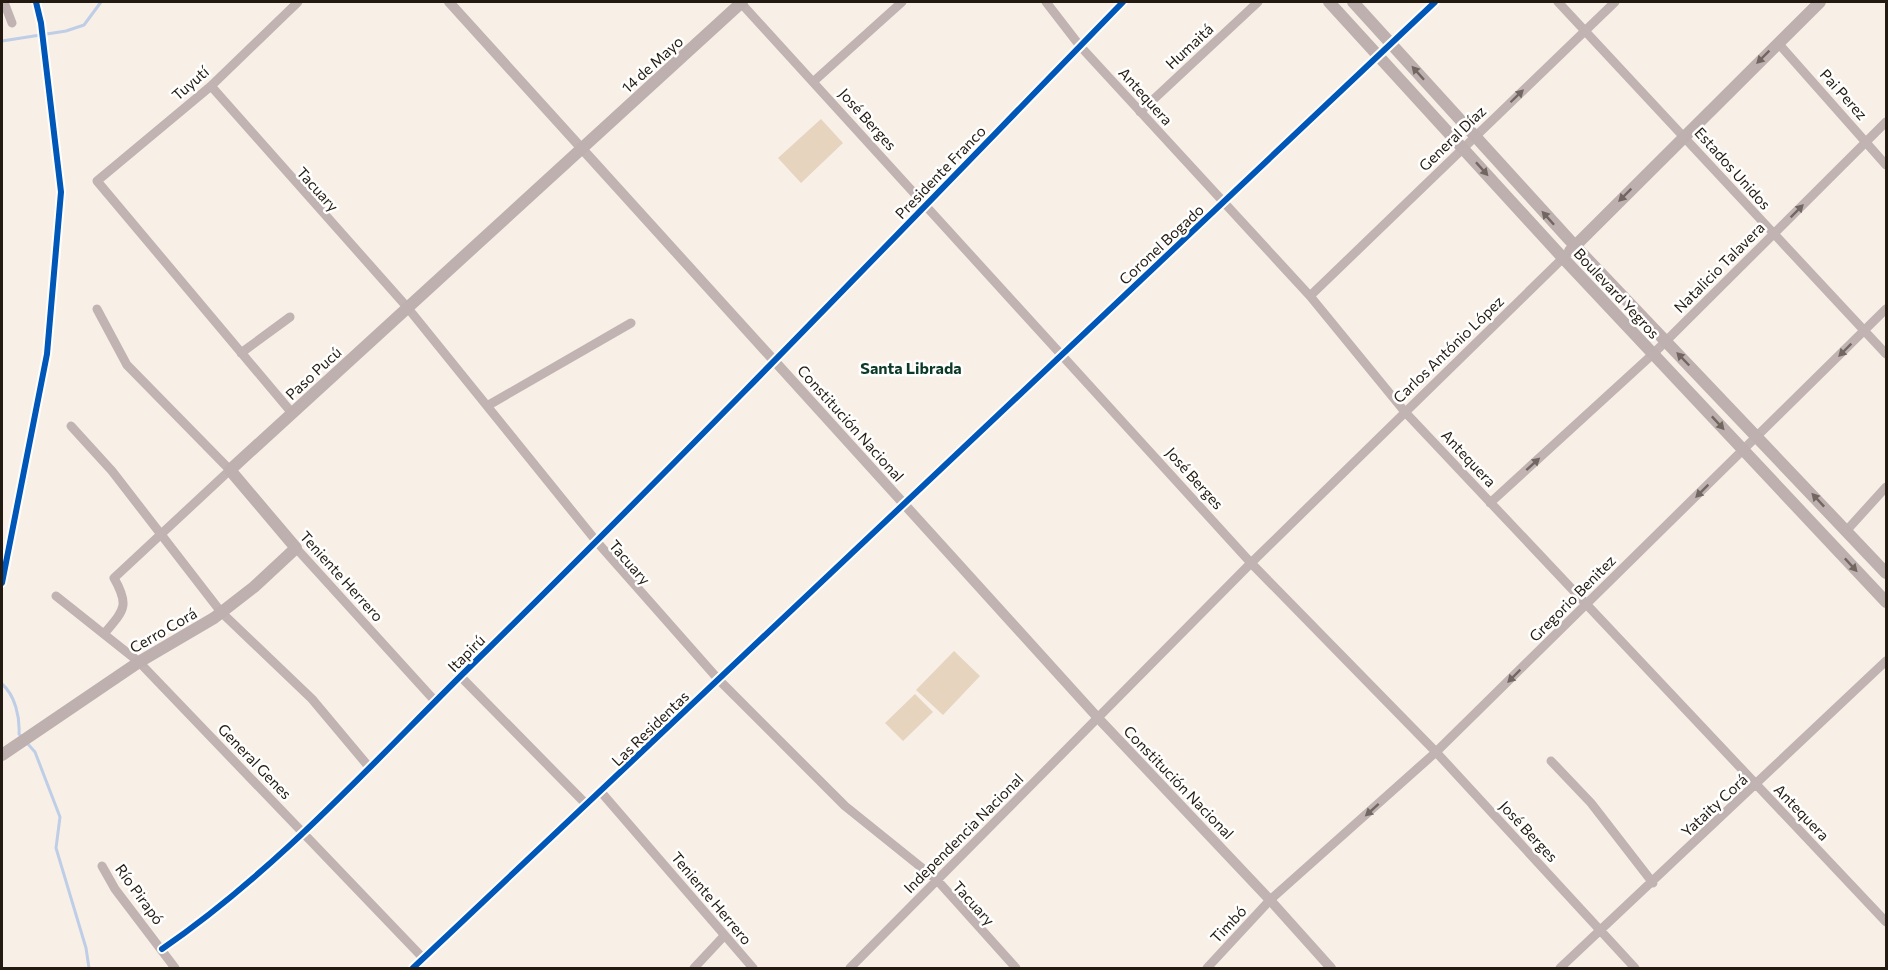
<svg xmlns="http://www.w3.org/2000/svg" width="1888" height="970" font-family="Commissioner,sans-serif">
	<rect width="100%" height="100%" fill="#f8f0e7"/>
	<path fill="#e6d4bf" d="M821,119L843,143L801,183L778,158Z
		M954,651L980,676L943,715L916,690Z
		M915,694L933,712L903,741L885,723Z"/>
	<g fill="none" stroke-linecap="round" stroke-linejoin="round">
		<path stroke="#bfcee7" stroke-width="3" d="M2,41L66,31L84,25L101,2
			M2,684C15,695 20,717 19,734L23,738
			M27,743L35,752L60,817L56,848L86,948L89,968"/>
		<path stroke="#c0b3b2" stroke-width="9" d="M4,2L12,23
			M740,2L1251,563L1436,752L1635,968
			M1046,2L1080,46L1310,296L1405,412L1886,922
			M1558,2L1886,354
			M1778,43L1886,165
			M813,82L902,2
			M211,86L407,307L597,542L718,679L845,806L937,880L1016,968
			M1140,112L1258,2
			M1310,296L1615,2
			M97,309L127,365L230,470L114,578C130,606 124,610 104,634
			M241,353L290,317
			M487,406L631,323
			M292,413L97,181L211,86L298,2
			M71,426L112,471L221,612L312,699L369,767
			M1490,503L1653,354L1886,122
			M1847,530L1886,487
			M296,548L435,701
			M56,596L139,662L423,958
			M460,676L586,804
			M1551,761L1591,803L1653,883
			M601,792L753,968
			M102,866L115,889L175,968
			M162,949C283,866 381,753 486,651C702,438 912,219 1123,2
			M413,968L1435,2
			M694,968L723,937
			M850,968L1251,563L1563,258
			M1207,968L1270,900L1436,752L1886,309
			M1560,968L1886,661"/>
		<path stroke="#c0b3b2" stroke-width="10" d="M449,2L1098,718L1270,900L1331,968"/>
		<path stroke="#bfb0b0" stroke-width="12" d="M1329,2L1563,258L1886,602
			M1353,2L1575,246L1886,573
			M1570,251L1820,2
			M2,755L139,662L214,618L254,587L296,548L230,470L742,2"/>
		<g stroke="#fff" stroke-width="10">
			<path id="cycleway" d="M2,583L47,354L61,192L41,23L36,2
				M162,949C283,866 381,753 486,651C702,438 912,219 1123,2
				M413,968L1435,2"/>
		</g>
		<use href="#cycleway" stroke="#0057b8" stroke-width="6"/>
	</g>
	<defs><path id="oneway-solid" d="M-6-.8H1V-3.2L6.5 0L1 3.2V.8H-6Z" transform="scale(1.5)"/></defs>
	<g fill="#716660">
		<use href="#oneway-solid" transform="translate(1763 57) rotate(135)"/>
		<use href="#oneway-solid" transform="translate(1418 73) rotate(-132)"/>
		<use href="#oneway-solid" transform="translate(1482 169) rotate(48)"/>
		<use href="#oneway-solid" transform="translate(1625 195) rotate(135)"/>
		<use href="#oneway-solid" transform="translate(1548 218) rotate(-132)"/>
		<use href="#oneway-solid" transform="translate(1683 359) rotate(-134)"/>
		<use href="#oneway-solid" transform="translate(1718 423) rotate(47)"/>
		<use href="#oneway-solid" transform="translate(1818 500) rotate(-133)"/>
		<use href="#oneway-solid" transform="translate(1851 565) rotate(47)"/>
	</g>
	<g fill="#726762">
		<use href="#oneway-solid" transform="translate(1517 96) rotate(-44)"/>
		<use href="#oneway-solid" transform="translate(1797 211) rotate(-45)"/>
		<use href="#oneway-solid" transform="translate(1845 350) rotate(135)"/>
		<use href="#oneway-solid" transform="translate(1533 464) rotate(-42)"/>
		<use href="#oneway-solid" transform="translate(1702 491) rotate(135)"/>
		<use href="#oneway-solid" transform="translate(1514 676) rotate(135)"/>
		<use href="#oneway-solid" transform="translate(1372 810) rotate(138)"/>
	</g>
	<g text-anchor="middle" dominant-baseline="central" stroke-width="5" stroke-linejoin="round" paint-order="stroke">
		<g font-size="15" fill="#231b11" stroke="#fff">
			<text transform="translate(1189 46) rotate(-43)">Humaitá</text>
			<text transform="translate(652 64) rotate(-42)">14 de Mayo</text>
			<text transform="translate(190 83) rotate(-41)">Tuyutí</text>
			<text transform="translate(1844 94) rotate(48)">Pai Perez</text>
			<text transform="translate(1146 96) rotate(48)">Antequera</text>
			<text transform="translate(868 119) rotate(48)">José Berges</text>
			<text transform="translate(1452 138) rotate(-44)">General Díaz</text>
			<text transform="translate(1733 168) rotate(48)">Estados Unidos</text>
			<text transform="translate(940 172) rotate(-46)">Presidente Franco</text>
			<text transform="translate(318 189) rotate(48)">Tacuary</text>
			<text transform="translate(1161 244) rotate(-43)">Coronel Bogado</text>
			<text transform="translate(1719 267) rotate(-45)">Natalicio Talavera</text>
			<text transform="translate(1617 293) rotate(47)">Boulevard Yegros</text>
			<text transform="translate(1448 349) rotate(-44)">Carlos António López</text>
			<text transform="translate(313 373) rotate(-43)">Paso Pucú</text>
			<text transform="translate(851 423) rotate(48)">Constitución Nacional</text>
			<text transform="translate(1469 458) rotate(47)">Antequera</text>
			<text transform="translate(1195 478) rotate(48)">José Berges</text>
			<text transform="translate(630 562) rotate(49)">Tacuary</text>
			<text transform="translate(342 576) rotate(48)">Teniente Herrero</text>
			<text transform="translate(1572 598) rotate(-45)">Gregorio Benitez</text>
			<text transform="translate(163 630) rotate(-30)">Cerro Corá</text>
			<text transform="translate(466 653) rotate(-45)">Itapirú</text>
			<text transform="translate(650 728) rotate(-44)">Las Residentas</text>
			<text transform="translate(255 761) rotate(46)">General Genes</text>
			<text transform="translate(1179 782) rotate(46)">Constitución Nacional</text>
			<text transform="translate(1714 805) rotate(-43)">Yataity Corá</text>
			<text transform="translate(1802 812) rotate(46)">Antequera</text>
			<text transform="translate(1529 831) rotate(47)">José Berges</text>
			<text transform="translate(963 833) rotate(-45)">Independencia Nacional</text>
			<text transform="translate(140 894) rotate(54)">Río Pirapó</text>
			<text transform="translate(712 898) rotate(50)">Teniente Herrero</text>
			<text transform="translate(974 903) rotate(48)">Tacuary</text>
			<text transform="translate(1228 924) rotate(-47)">Timbó</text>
		</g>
		<g font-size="16" font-weight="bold" fill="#0d3a27" stroke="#fff">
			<text x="911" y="367">Santa Librada</text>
		</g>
	</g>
	<rect width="1888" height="970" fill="none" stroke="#231b11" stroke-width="6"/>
</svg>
